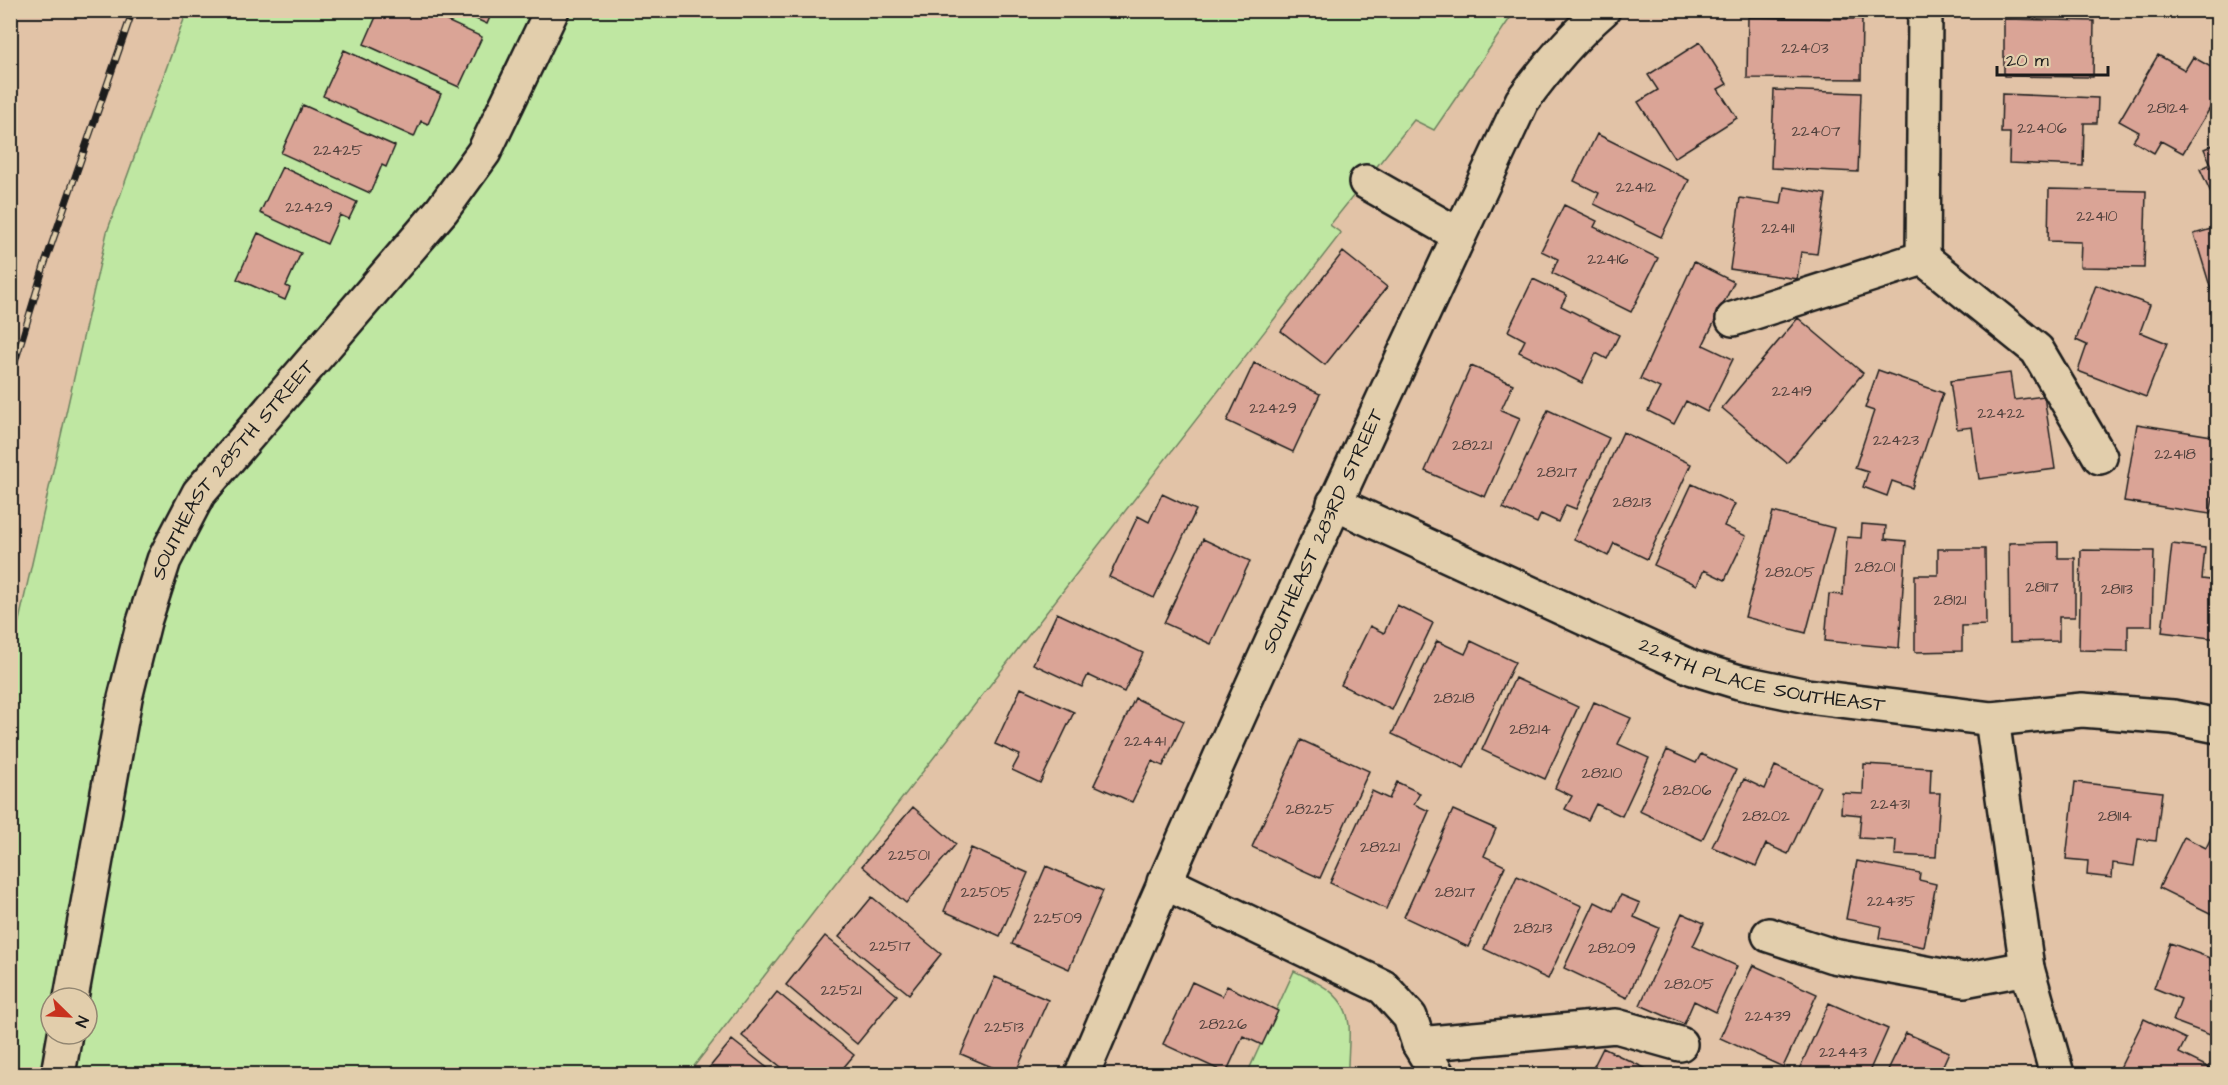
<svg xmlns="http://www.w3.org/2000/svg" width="2228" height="1085" font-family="'Architects Daughter',sans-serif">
	<rect width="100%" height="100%" fill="#e2c3a7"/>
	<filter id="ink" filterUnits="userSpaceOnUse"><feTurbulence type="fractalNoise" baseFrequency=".0167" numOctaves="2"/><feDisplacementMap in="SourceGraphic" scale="12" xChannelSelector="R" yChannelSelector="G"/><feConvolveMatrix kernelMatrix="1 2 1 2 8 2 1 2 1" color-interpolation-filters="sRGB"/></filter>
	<g filter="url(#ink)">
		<path fill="#bfe7a2" stroke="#6e825f" stroke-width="1.5" fill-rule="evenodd" d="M187,11H1515L1434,130L1414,120L1330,225L1341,233L688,1074H11V656L107,232ZM51,998H87V1034H51Z
			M1294,971C1319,983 1346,994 1349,1025C1350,1039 1348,1054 1348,1068L1351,1074H1247Z"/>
		<path fill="#daa496" stroke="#1c1c1c" stroke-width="1.5" d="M379,10H423L482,37L459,87L364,44Z
			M456,10H493L487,24Z
			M1748,17L1862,19L1861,79L1747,78Z
			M2004,19L2094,21L2093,77L2004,76Z
			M1700,42L1727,84L1718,89L1737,118L1674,158L1638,102L1658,90L1648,75Z
			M344,50L441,94L428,124L421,121L414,137L323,96Z
			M2158,55L2185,70L2193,57L2218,71V95L2183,153L2161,141L2154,153L2133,141L2139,132L2119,121Z
			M1774,90L1861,93L1858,172L1771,168Z
			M2002,94L2098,98L2097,123H2084L2083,166L2009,163L2010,133H2001Z
			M303,105L395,146L386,167L382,165L370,193L281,153Z
			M1597,134L1689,180L1661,237L1594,204L1599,193L1574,181Z
			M2218,143V197L2214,199L2200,169L2211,164L2204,149Z
			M282,167L357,202L349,219L340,215L327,244L260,213Z
			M1784,187L1826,194L1817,254L1801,252L1797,279L1730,269L1740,198L1781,204Z
			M2049,189L2146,191L2144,268L2080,267L2081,242L2048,241Z
			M1564,205L1597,221L1594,227L1658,258L1631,312L1552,273L1558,259L1541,251Z
			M2218,227V309H2217L2194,234Z
			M258,233L301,253L286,286L290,288L285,300L237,279Z
			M1343,252L1387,287L1325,365L1281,331Z
			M1694,262L1734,282L1703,345L1733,359L1707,412L1686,401L1674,424L1648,411L1660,388L1640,379Z
			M1533,279L1567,295L1561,306L1619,335L1607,359L1596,353L1582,383L1519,352L1525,340L1508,331Z
			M2096,285L2150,305L2140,332L2167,343L2146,397L2078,371L2087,345L2076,340Z
			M1798,318L1863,373L1787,463L1722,408Z
			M1254,363L1320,394L1293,452L1227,421Z
			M1471,366L1513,384L1501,410L1520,418L1485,497L1425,471Z
			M1878,370L1943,393L1912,488L1892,481L1887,496L1863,487L1868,472L1855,468L1874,411L1865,408Z
			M2010,373L2014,400L2044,396L2055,469L1979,479L1972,427L1957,429L1950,381Z
			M1548,410L1609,438L1576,509L1566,505L1558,522L1541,514L1537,523L1503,508Z
			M2137,424L2218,437V471L2210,514L2124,501Z
			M1623,432L1691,464L1647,559L1614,543L1608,556L1574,539Z
			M1692,484L1735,504L1724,526L1746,536L1725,580L1704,570L1697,585L1654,565Z
			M1162,494L1196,510L1154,598L1109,577L1138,516L1149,522Z
			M1773,512L1834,528L1806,633L1745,617Z
			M1862,524L1886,526L1885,539L1906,541L1899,648L1825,641L1829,594L1843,595L1847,537L1861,538Z
			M1203,539L1250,561L1211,644L1164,623Z
			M2058,542V558H2075V617H2059V641L2010,642L2009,543Z
			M2172,544L2205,548L2202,579L2218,581V639L2162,632Z
			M1938,549H1985L1986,625L1962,626V651L1915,652V575H1938Z
			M2081,550L2154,551L2152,626H2128V651L2079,650Z
			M1397,605L1433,623L1392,710L1341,685L1370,626L1384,633Z
			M1057,613L1143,653L1124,692L1088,675L1082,687L1033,664Z
			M1437,641L1465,654L1471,641L1515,662L1464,768L1392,734Z
			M1515,678L1578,707L1545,779L1482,750Z
			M1021,688L1074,712L1040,783L1012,770L1020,755L995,744Z
			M1135,698L1184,721L1163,766L1152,761L1132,802L1094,785Z
			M1594,702L1631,718L1618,744L1649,758L1622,816L1596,804L1588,820L1565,809L1572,796L1555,788Z
			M1301,740L1369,771L1320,878L1252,847Z
			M1667,750L1696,763L1701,754L1736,770L1702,840L1639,811Z
			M1864,764L1931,768L1930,793H1940L1936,857L1895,855L1896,840L1859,838L1861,815L1841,813L1842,793L1863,794Z
			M1775,766L1820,786L1788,854L1766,844L1756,866L1712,847L1744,779L1765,789Z
			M1397,782L1420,793L1414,804L1429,811L1386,909L1330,883L1372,791L1389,799Z
			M2075,782L2162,792L2156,841L2138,839L2134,866L2113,863L2112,878L2087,875L2088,861L2066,859Z
			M913,807L956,844L906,903L862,866Z
			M1453,810L1496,829L1484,856L1505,866L1468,947L1404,917Z
			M2218,823V917L2159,888L2184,837L2206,848Z
			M971,848L1028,873L1000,936L944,911Z
			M1857,861L1920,873L1919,880L1936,884L1924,947L1879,938L1881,926L1846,919Z
			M1046,866L1103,891L1069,969L1012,944Z
			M1517,876L1582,906L1548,979L1484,949Z
			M1621,895L1640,903L1634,917L1659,928L1627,998L1564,968L1595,902L1613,911Z
			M872,897L941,954L909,994L839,937Z
			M1682,913L1704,923L1693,946L1737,966L1716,1012L1694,1001L1684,1024L1640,1005Z
			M825,936L897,995L857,1044L786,985Z
			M2170,943L2218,961V1038L2173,1021L2181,999L2154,988Z
			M1753,965L1817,994L1783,1067L1720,1038Z
			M995,977L1048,1000L1015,1074H1008L961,1054Z
			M1192,982L1222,996L1227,986L1278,1011L1262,1045L1243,1036L1226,1073L1163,1044Z
			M777,992L854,1055L838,1074H790L742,1036Z
			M1829,1003L1888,1029L1868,1074H1797Z
			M2144,1019L2186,1039L2179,1053L2218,1072V1074H2123L2118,1072Z
			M1906,1033L1949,1052L1939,1074H1886Z
			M732,1040L775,1074H704Z
			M1603,1048L1657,1074H1590Z"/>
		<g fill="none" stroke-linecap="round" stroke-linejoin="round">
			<g stroke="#1c1c1c" stroke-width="38">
				<g id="minor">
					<path d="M1366,182L1459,235"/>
					<path d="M1923,258L1925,10"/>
					<path d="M1733,319L1923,258L2037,350L2100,457"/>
					<path id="s1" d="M1334,503L1693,668L1739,682L1807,696L1992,719L2082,710L2173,717L2218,726"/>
					<path d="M1992,719L2027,968"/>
					<path d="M1164,882L1383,987L1410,1017L1419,1044"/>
					<path d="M1769,935L1833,956L1964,980L2027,968L2057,1074"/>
					<path id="s2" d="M71,998L125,698L144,622L164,560L199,493L442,210L484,152L552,10"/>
					<path d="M58,1074L65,1034"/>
					<path id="s3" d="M1082,1074C1221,747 1371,424 1522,101C1546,68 1572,37 1603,10"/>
					<path d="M1437,1074L1419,1044L1616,1026L1680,1044"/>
				</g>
			</g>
			<use href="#minor" stroke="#e2ceac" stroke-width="33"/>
			<g stroke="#1c1c1c" stroke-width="7">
				<path id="rail" d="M10,379L44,266L133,10"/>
			</g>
			<use href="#rail" stroke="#e2ceac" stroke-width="4.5" stroke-dasharray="14" stroke-linecap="butt"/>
		</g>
	</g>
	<g text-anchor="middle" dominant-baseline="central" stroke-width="5" stroke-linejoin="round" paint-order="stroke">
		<g font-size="16" fill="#4c3e3a">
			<text x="1805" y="48">22403</text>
			<text x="2168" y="108">28124</text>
			<text x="2042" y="128">22406</text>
			<text x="1816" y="131">22407</text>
			<text x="338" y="150">22425</text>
			<text x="1636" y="187">22412</text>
			<text x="309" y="207">22429</text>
			<text x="2097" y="216">22410</text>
			<text x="1778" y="228">22411</text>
			<text x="1608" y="259">22416</text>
			<text x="1792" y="391">22419</text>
			<text x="1273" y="408">22429</text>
			<text x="2001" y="413">22422</text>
			<text x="1896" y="440">22423</text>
			<text x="1472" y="445">28221</text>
			<text x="2175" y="454">22418</text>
			<text x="1557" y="472">28217</text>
			<text x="1632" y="502">28213</text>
			<text x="1875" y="567">28201</text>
			<text x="1790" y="572">28205</text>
			<text x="2042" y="587">28117</text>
			<text x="2117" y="589">28113</text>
			<text x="1950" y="600">28121</text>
			<text x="1454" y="698">28218</text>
			<text x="1530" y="729">28214</text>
			<text x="1145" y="741">22441</text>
			<text x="1602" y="773">28210</text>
			<text x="1687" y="790">28206</text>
			<text x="1890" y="804">22431</text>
			<text x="1310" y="809">28225</text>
			<text x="1766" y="816">28202</text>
			<text x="2115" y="816">28114</text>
			<text x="1380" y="847">28221</text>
			<text x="909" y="855">22501</text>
			<text x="986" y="892">22505</text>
			<text x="1455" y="892">28217</text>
			<text x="1891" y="901">22435</text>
			<text x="1058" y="918">22509</text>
			<text x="1533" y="928">28213</text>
			<text x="890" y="946">22517</text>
			<text x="1612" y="948">28209</text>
			<text x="1689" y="984">28205</text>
			<text x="841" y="990">22521</text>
			<text x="1768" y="1016">22439</text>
			<text x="1223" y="1024">28226</text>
			<text x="1004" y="1027">22513</text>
			<text x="1843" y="1052">22443</text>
		</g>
		<g font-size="20" fill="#1c1c1c" stroke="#e2ceac">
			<text stroke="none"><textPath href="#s2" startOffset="562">SOUTHEAST 285TH STREET</textPath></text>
			<text stroke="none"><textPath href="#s3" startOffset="594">SOUTHEAST 283RD STREET</textPath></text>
			<text stroke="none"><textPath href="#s1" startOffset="464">224TH PLACE SOUTHEAST</textPath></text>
		</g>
	</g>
	<rect width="2228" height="1085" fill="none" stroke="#e2ceac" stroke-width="36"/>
	<rect x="18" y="18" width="2192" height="1049" fill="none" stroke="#1c1c1c" stroke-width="2" filter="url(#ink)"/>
	<g transform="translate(69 1016) rotate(114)"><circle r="28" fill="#e2ceac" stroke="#938772" stroke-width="1.5"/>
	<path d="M0-4.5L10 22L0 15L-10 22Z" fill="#c8321e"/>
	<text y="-9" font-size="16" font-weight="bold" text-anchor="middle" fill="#1c1c1c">N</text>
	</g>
	<path d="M1997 66v9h111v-9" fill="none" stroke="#1c1c1c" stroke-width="3"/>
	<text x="2006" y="66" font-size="18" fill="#1c1c1c" stroke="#e2ceac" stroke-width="4.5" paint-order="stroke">20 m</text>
</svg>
